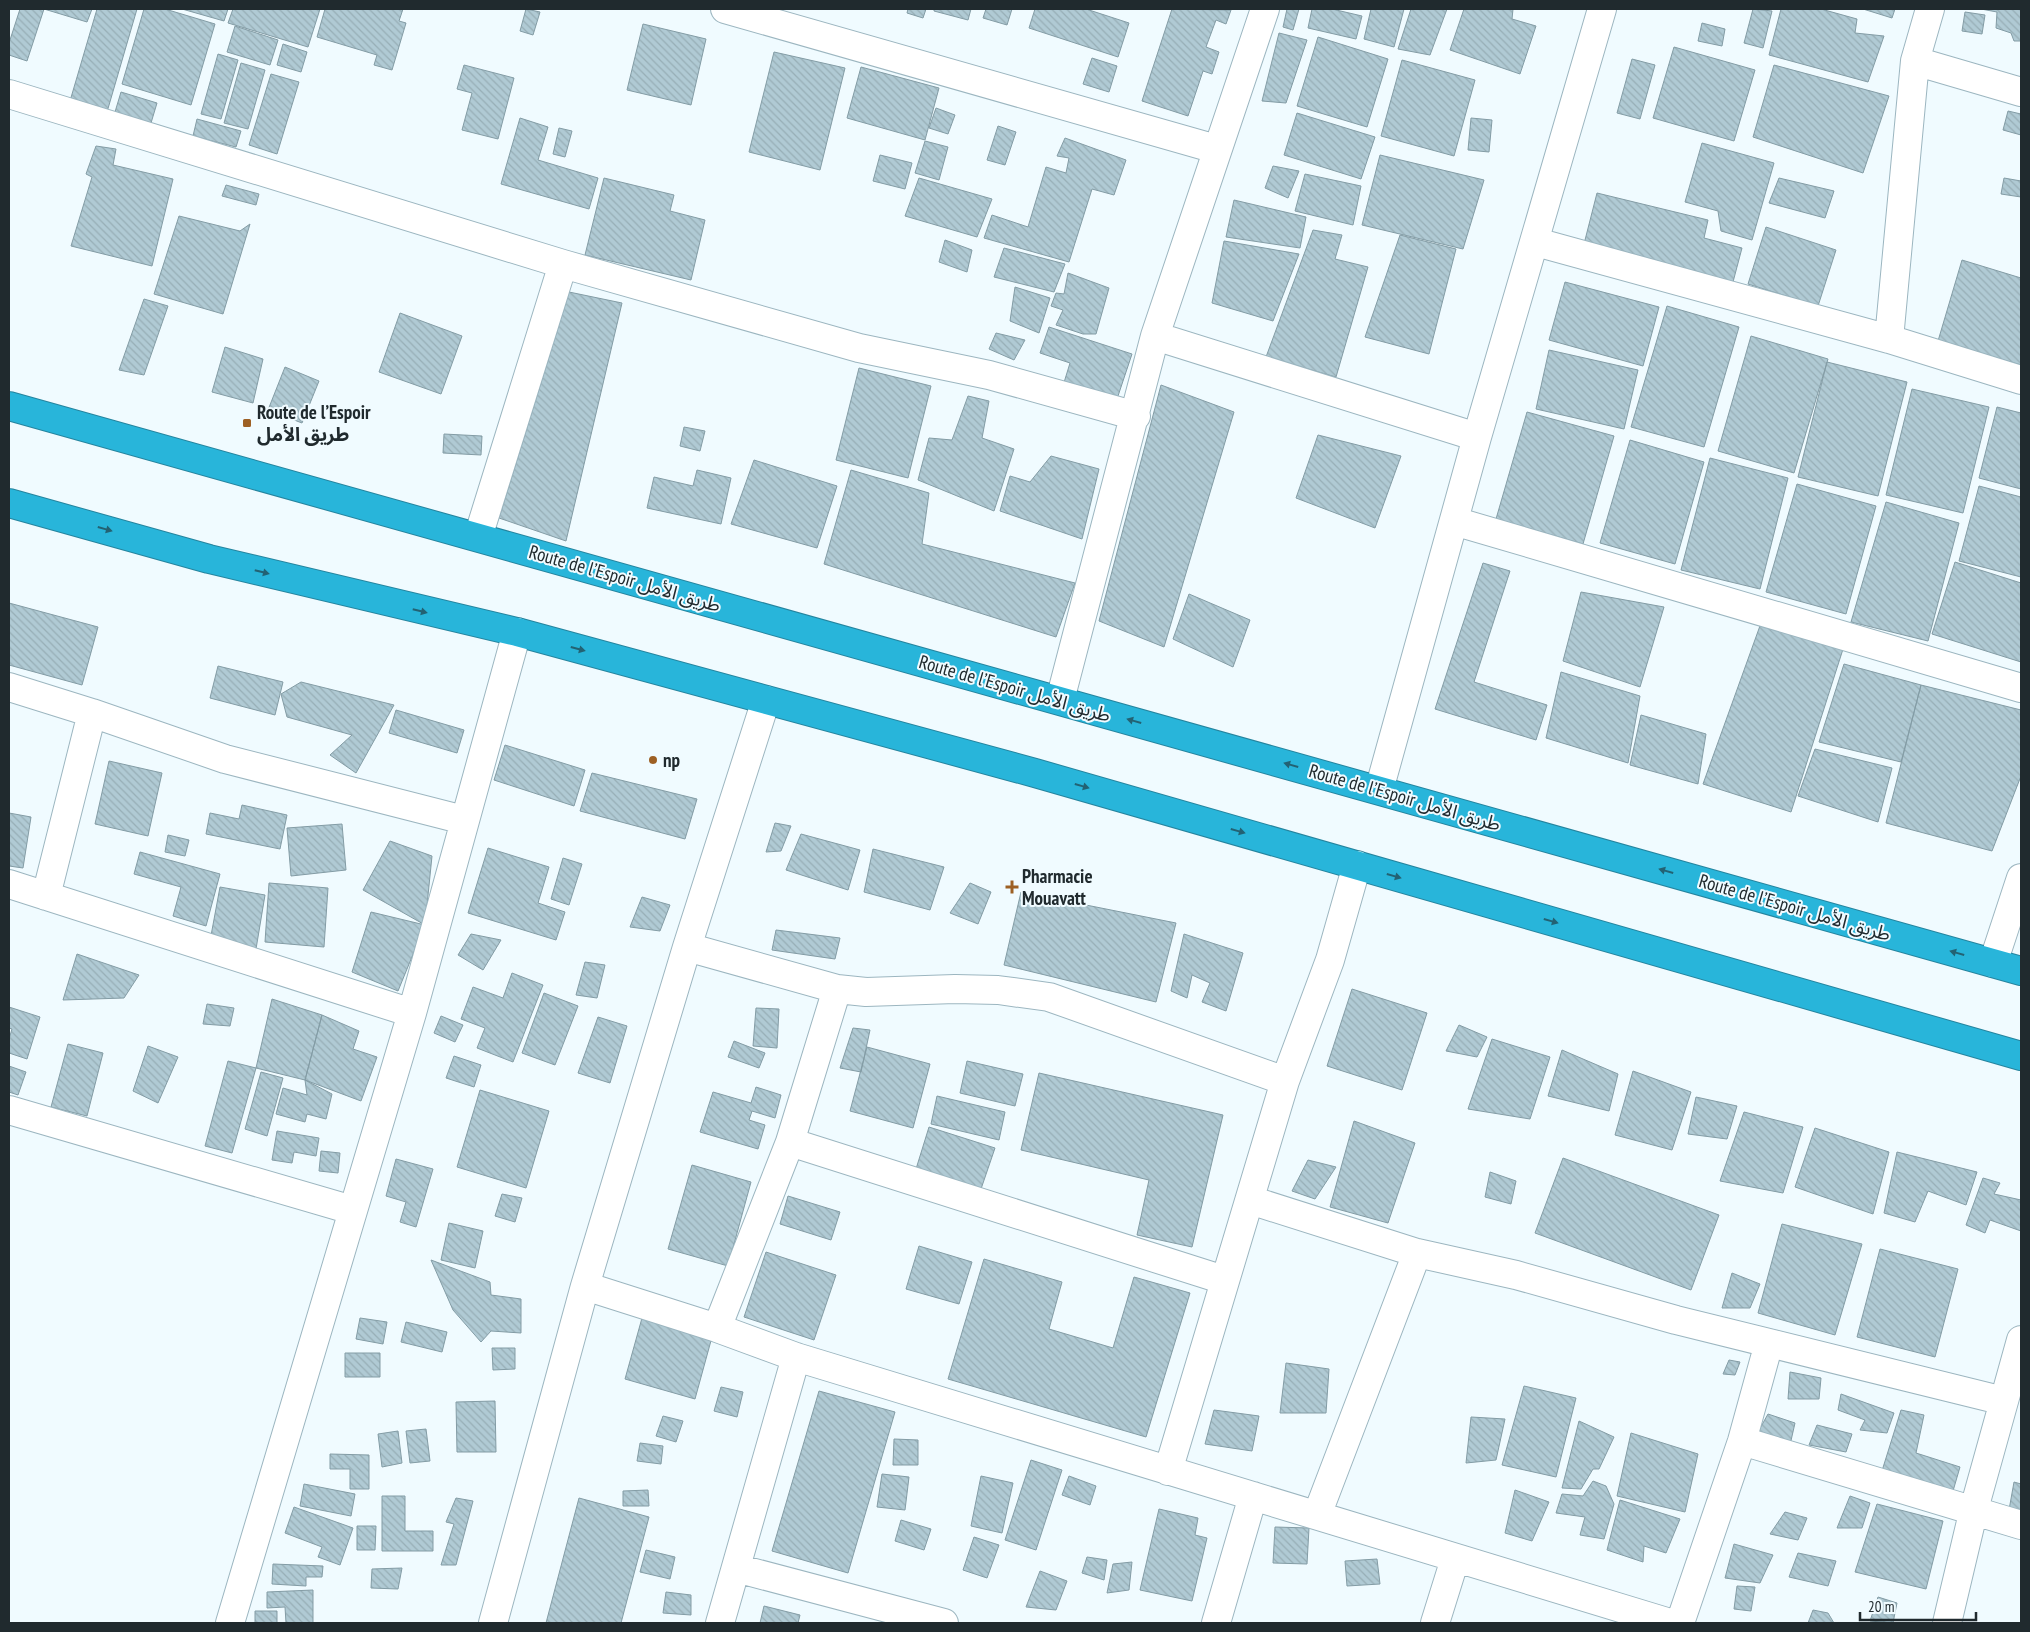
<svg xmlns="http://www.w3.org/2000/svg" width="2030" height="1632" font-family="'PT Sans Narrow','Noto Sans Arabic',sans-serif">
	<defs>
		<pattern id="building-back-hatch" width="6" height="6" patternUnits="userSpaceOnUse" patternTransform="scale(1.25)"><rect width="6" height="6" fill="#b0cad4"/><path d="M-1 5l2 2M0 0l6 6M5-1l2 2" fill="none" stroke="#97aeb6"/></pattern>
	</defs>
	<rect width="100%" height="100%" fill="#f0fbff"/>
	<path fill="url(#building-back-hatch)" stroke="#839ca5" d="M20,9H92L87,22L44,9L27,61L9,55V43Z
		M97,9H137L107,112L70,101Z
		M144,9H165L215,24L191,105L122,84Z
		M182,9H228L224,21Z
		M233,9H320L308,47L228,23Z
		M325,9H403L399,21L406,23L392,70L374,65L377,55L317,37Z
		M526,9L540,12L533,35L520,31Z
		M908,9H926L923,18L907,13Z
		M934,9H971L968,20L934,11Z
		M986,9H1012L1007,25L983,18Z
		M1035,9H1086L1129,23L1118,57L1029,28Z
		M1172,9L1231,10L1226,24L1216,20L1206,47L1219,52L1212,74L1203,71L1188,116L1142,101Z
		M1287,9H1299L1293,30L1283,27Z
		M1312,9H1332L1362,16L1356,39L1308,28Z
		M1371,9H1404L1394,47L1364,39Z
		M1411,9H1447L1430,55L1398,49Z
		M1464,9H1513L1512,19L1536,26L1520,74L1450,50Z
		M1753,9L1772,11L1763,48L1744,43Z
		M1781,9H1821L1857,19L1855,33L1884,36L1868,82L1769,55Z
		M1863,9H1895L1892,18Z
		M1981,9H2021V41H2014L2011,33L1996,28L1997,12Z
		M1965,12L1985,15L1982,34L1962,31Z
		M1702,23L1725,29L1722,46L1698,41Z
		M643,24L706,39L691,105L627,90Z
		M235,26L278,40L270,65L227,52Z
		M1279,33L1307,40L1286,103L1262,101Z
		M1318,37L1388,59L1367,127L1297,106Z
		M283,44L307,52L301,72L277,65Z
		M1674,47L1755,70L1734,141L1653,118Z
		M774,52L845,68L820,170L749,152Z
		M218,54L238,60L221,119L201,114Z
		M1092,58L1117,66L1109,92L1083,84Z
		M1632,59L1655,65L1640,119L1617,113Z
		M1402,60L1475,80L1454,156L1381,136Z
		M241,63L265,70L248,129L224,123Z
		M464,65L514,78L498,139L462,130L472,93L457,89Z
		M1774,65L1889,96L1863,173L1753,137Z
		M861,67L939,88L925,140L847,118Z
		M271,74L299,82L277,154L249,145Z
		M121,92L157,103L151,123L115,112Z
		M936,108L955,115L948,134L929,128Z
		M2008,111L2021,114V135L2003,130Z
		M1297,113L1375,137L1361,179L1284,155Z
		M520,118L548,127L538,160L598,178L589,209L501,184Z
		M1471,118L1492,120L1489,152L1468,150Z
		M197,119L241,131L236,147L193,136Z
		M998,126L1016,132L1005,165L987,160Z
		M559,128L572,131L565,157L553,154Z
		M1065,138L1126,160L1114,195L1092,189L1069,262L984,238L992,215L1028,227L1046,167L1066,173L1069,158L1057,156Z
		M925,141L948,147L939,180L915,173Z
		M1702,143L1774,163L1752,240L1721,231L1718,211L1685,202Z
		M96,146L116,149L113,165L173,179L152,266L71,246L92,177L86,174Z
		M880,155L912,163L905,189L873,181Z
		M1380,155L1484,180L1463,249L1362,225Z
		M1273,166L1299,171L1288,198L1265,188Z
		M1305,174L1361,186L1353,225L1295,211Z
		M604,178L674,195L670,211L705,220L691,280L585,255Z
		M919,178L992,199L977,237L905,216Z
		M1779,178L1834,191L1825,218L1769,203Z
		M2004,178L2021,181V197L2001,194Z
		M226,185L259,194L256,205L222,196Z
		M1597,193L1708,220L1704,238L1742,248L1733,282L1584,244Z
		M1234,200L1306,217L1300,248L1226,237Z
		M179,216L240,231L250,224L223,314L154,294Z
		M1766,227L1836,250L1818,306L1748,284Z
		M1313,230L1342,235L1335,259L1368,267L1336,377L1266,357Z
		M1400,235L1456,249L1429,354L1365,337Z
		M945,240L972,250L967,272L939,262Z
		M1224,241L1299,254L1273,321L1212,303Z
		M1004,248L1065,264L1054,292L994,277Z
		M1962,260L2021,278V365L1938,341Z
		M1068,273L1109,288L1096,334H1083L1056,325L1063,310L1051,306L1056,293L1064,294Z
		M1565,282L1659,307L1643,366L1549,340Z
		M1015,287L1050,298L1039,333L1010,321Z
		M569,292L622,303L566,541L499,518Z
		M144,299L168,306L144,375L119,370Z
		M1667,306L1739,327L1704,447L1631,427Z
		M400,313L462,336L441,394L379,372Z
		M1049,327L1132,354L1115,405L1062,389L1070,363L1040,353Z
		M996,333L1025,340L1014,360L989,349Z
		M1751,336L1828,359L1794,473L1718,451Z
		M225,347L263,359L253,403L212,392Z
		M1549,350L1638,370L1624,429L1536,409Z
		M1827,362L1907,382L1878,496L1798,477Z
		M285,367L319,381L302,423L268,410Z
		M859,368L931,386L908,478L836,460Z
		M1161,385L1234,412L1164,647L1099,621Z
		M1912,389L1989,407L1963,513L1886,495Z
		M968,396L989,401L982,438L1014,449L994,511L918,480L929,438L952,440Z
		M1997,407L2021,413V489L1979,478Z
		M1527,412L1614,436L1583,544L1496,519Z
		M684,427L705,431L700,451L680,446Z
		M444,434L482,436L481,455L443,453Z
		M1318,435L1401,456L1375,528L1296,498Z
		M1630,440L1704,462L1675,564L1600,543Z
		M1051,456L1099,469L1082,539L1000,511L1010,476L1030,482Z
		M1710,458L1788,478L1760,589L1681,570Z
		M754,460L837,486L817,548L731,524Z
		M697,470L731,478L721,524L647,508L654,477L693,486Z
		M851,470L929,493L922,544L1075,583L1056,637L824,564Z
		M1797,484L1876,506L1846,614L1766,592Z
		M1979,486L2021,497V577L1959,561Z
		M1886,502L1959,523L1928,641L1851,622Z
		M1955,562L2021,583V662L1932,634Z
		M1483,563L1510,571L1474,682L1547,705L1536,740L1435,709Z
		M1581,592L1664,607L1640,687L1563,661Z
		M1189,594L1250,620L1233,667L1173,639Z
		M9,603L98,627L82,685L9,665Z
		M1761,623L1844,646L1791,812L1703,784Z
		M1844,664L1921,685L1901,762L1819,742Z
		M218,666L283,682L275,715L210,698Z
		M1561,672L1640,696L1628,763L1546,738Z
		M301,682L394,705L356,773L330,755L352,735L287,717L281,694Z
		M1921,685L2021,710V776L1992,851L1886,823Z
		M396,710L464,730L457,753L389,733Z
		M1641,715L1706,734L1698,784L1630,765Z
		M505,745L585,770L574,806L494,780Z
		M1815,749L1892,768L1878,822L1798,796Z
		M109,761L162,773L148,836L95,824Z
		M592,773L697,799L685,839L580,811Z
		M242,805L287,815L280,849L206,834L210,813L239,819Z
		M9,813L31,817L23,868L9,866Z
		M775,823L791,826L781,851L766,852Z
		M342,824L346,870L291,876L287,828Z
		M801,834L860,850L848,890L786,870Z
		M168,835L189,840L185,856L165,852Z
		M390,841L432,856L425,925L363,890Z
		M488,848L549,867L538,903L565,912L556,940L468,913Z
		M873,849L944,867L930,910L864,892Z
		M140,852L220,874L206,926L173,916L181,887L134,874Z
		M563,858L582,864L569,905L551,899Z
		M269,883L328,888L324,947L265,942Z
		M970,883L991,892L978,924L950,913Z
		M220,887L265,895L256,949L210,941Z
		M1021,892L1176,923L1156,1002L1004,965Z
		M642,897L670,905L660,931L630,927Z
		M371,912L425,925L398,991L352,972Z
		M776,930L840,938L835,959L772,950Z
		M471,934L501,940L483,970L458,955Z
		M1184,934L1243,953L1226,1011L1202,1002L1210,983L1192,975L1187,998L1171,991Z
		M77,954L139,975L124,998L63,1000Z
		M585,962L605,965L597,998L576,995Z
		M512,973L543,985L513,1062L477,1048L485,1028L461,1019L473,987L503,998Z
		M1352,989L1427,1013L1402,1090L1327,1066Z
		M544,993L578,1006L555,1065L522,1053Z
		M272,999L322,1015L305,1080L256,1068Z
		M207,1004L234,1008L230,1026L203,1024Z
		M9,1007L40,1017L27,1059L9,1053V1039L12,1029L9,1028Z
		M756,1008L779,1009L777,1048L753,1046Z
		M322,1015L359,1031L353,1049L377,1057L361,1101L305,1080Z
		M441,1016L463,1025L455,1042L434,1033Z
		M598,1017L627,1026L610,1083L578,1073Z
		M1459,1025L1487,1037L1477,1057L1446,1051Z
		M853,1028L870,1030L861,1072L840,1068Z
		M1492,1039L1550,1057L1530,1119L1468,1109Z
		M734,1041L765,1053L759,1068L728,1057Z
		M68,1044L103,1053L87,1116L51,1107Z
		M148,1046L178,1057L158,1103L133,1091Z
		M867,1047L930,1064L913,1128L850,1111Z
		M1562,1050L1618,1074L1609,1111L1548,1096Z
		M454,1056L481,1065L474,1087L446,1078Z
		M228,1061L256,1068L232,1153L205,1146Z
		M967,1061L1023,1074L1015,1106L960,1093Z
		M9,1066L26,1072L18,1095L9,1092Z
		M1633,1071L1691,1092L1672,1150L1615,1135Z
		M261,1072L283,1078L267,1136L245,1129Z
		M1039,1073L1223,1115L1192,1247L1137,1235L1149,1180L1021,1150Z
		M305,1080L332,1094L326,1119L307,1114L305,1122L276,1114L283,1088L307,1095Z
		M756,1087L781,1095L775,1118L752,1111L749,1120L765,1125L758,1149L700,1132L713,1092L751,1103Z
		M480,1090L549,1111L526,1188L457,1167Z
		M937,1096L1005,1112L999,1140L931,1124Z
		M1696,1097L1737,1106L1727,1139L1688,1134Z
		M1744,1112L1803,1127L1783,1193L1720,1181Z
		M1354,1121L1415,1143L1388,1223L1330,1207Z
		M929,1127L995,1148L981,1189L916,1169Z
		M1815,1128L1889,1152L1873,1214L1795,1187Z
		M277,1131L319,1138L316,1156L294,1152L292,1163L272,1160Z
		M321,1151L340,1153L338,1173L319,1171Z
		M1897,1152L1977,1172L1966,1205L1928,1191L1915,1222L1884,1213Z
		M1563,1158L1719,1215L1691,1290L1535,1233Z
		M396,1159L433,1169L416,1227L400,1222L406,1202L386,1196Z
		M1308,1160L1336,1167L1315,1199L1292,1191Z
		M692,1165L751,1182L728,1266L668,1249Z
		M1490,1172L1516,1181L1511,1204L1485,1197Z
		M1983,1178L2000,1183L1994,1194L2021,1200V1231L1990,1220L1985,1233L1966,1225Z
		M502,1194L522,1198L515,1222L495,1216Z
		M788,1196L840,1212L831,1240L780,1224Z
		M449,1223L483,1231L475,1268L441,1260Z
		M1782,1224L1862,1244L1835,1335L1758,1313Z
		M919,1246L972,1262L959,1304L906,1289Z
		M1880,1249L1958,1269L1935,1357L1857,1337Z
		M766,1252L836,1275L814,1340L744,1317Z
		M984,1259L1062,1282L1049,1329L1113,1348L1134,1277L1190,1293L1146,1437L948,1379Z
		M431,1260L490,1282L491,1295L521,1299V1333L491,1331L481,1342L453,1310Z
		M1732,1273L1760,1284L1750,1308H1722Z
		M360,1318L387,1322L383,1344L356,1339Z
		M642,1318L712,1337L695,1399L625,1379Z
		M406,1322L447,1332L442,1352L401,1342Z
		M492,1348H515V1369L493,1370Z
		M345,1353H380V1377H345Z
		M1729,1360L1740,1362L1735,1375L1723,1374Z
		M1286,1363L1329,1369L1326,1413H1280Z
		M1790,1372L1821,1378L1819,1399H1788Z
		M1524,1386L1576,1398L1556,1477L1502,1465Z
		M721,1387L743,1392L737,1417L714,1411Z
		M819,1391L895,1412L848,1573L772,1551Z
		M1841,1394L1894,1413L1887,1433L1860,1430L1865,1420L1838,1410Z
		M495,1401L496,1452H457L456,1402Z
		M1214,1410L1259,1416L1252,1451L1205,1444Z
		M1901,1410L1924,1415L1916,1453L1960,1467L1953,1491L1881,1474Z
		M1768,1414L1795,1423L1790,1445L1758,1432Z
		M663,1416L683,1421L676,1442L656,1436Z
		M1471,1417L1505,1419L1496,1460L1466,1463Z
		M1579,1421L1614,1437L1599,1469H1593L1581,1489L1562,1488Z
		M1817,1425L1852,1434L1846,1452L1809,1445Z
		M426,1429L430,1461L410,1463L406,1431Z
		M398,1431L402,1463L382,1467L378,1434Z
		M1631,1433L1698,1454L1685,1512L1617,1496Z
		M894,1439L918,1440V1465H893Z
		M640,1443L663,1446L661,1464L637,1461Z
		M330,1454L369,1455V1489H350V1469H330Z
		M1031,1460L1062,1470L1036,1550L1005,1540Z
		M882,1474L909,1477L905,1510L877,1507Z
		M981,1476L1013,1483L1002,1533L971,1526Z
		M1069,1476L1096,1486L1090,1505L1062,1495Z
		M1593,1481L1606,1486L1614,1504L1604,1539L1580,1535L1585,1517L1556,1513L1562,1494L1583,1496Z
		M2014,1482L2021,1484V1512L2009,1510Z
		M304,1484L355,1494L351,1516L300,1506Z
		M648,1490L649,1506H623V1491Z
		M1515,1490L1549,1502L1532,1541L1505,1533Z
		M382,1496H405V1531H433V1551H382Z
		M1850,1496L1870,1503L1862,1528H1837Z
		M456,1498L473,1501L456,1565H441L454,1524L446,1522Z
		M579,1498L649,1517L621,1623H546Z
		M1620,1500L1680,1519L1666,1553L1644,1546L1643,1562L1607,1550Z
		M1877,1504L1943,1521L1926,1589L1855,1572Z
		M294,1507L353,1528L340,1565L318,1557L322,1547L285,1533Z
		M1159,1509L1198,1518L1195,1535L1207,1538L1192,1601L1140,1590Z
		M1785,1512L1807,1518L1798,1540L1770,1534Z
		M901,1520L931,1529L924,1550L895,1541Z
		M357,1526H376L375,1550H357Z
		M1275,1527L1309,1528L1307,1564L1273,1563Z
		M974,1537L999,1545L987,1578L963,1570Z
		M1734,1544L1773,1555L1760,1583L1725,1578Z
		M646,1550L675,1557L670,1579L640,1572Z
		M1798,1553L1836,1561L1828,1586L1789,1577Z
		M1087,1557L1107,1560L1104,1580L1082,1573Z
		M1377,1559L1380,1584L1347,1586L1345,1561Z
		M1132,1562L1129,1590L1107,1593L1113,1564Z
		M273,1564L323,1566L322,1577H306V1586L272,1584Z
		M402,1568L398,1589L371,1588L372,1569Z
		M1040,1571L1067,1581L1056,1610L1026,1607Z
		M1737,1586L1755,1587L1751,1611L1734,1609Z
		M313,1590V1623H286L285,1607L267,1608V1592Z
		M666,1592L691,1595V1615L663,1613Z
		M1878,1597L1897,1603L1893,1623L1870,1621Z
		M764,1606L800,1615L798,1623H760Z
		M1813,1610L1828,1613L1834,1623H1808Z
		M255,1611H277V1623H255Z"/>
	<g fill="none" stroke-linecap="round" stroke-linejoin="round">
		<g stroke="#9cb6c0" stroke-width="30">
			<path id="minor" d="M725,9L1216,149
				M1915,61L2021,92
				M9,94L563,264L859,348L989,375L1136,416
				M1536,242L1889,339L2021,380
				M1155,336L1477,437
				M1889,339L1915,61L1930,9
				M1454,521L2021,688
				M478,537L563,264
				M9,687L92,713L225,759L464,820
				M1060,700L1155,336L1265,9
				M1379,790L1477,437L1602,9
				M9,884L412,1013
				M46,896L92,713
				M687,947L837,989L866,992L955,989L998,990L1049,997L1285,1081
				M1993,963L2021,878
				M9,1110L352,1210
				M790,1142L1224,1280
				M1250,1200L1417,1253L1516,1275L1676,1320L2004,1401
				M585,1286L717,1328L796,1357L1670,1623
				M717,1328L790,1142L837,989
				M1742,1441L2021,1525
				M1168,1471L1285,1081L1330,960L1357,865
				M1317,1515L1417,1253
				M736,1568L944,1623
				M230,1623L412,1013L517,632
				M493,1623L585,1286L687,947L766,700
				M720,1623L796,1357
				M1216,1623L1253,1496
				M1435,1623L1455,1559
				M1680,1623L1742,1441L1769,1343
				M1947,1623L1974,1509L2021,1340"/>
		</g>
		<g stroke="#25849e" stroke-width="30">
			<path id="highway" d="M9,406L2021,971
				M9,503L209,559L517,632L1035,773L2021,1056"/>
		</g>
		<use href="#minor" stroke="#fff" stroke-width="28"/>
		<use href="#highway" stroke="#28b5da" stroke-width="28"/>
	</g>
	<defs><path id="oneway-solid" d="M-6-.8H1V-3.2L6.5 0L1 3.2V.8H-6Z" transform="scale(1.25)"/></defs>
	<g fill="#236273">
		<use href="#oneway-solid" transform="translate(105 529) rotate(16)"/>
		<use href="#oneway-solid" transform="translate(262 572) rotate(14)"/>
		<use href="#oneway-solid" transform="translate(420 611) rotate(14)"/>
		<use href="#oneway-solid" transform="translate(578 649) rotate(15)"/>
		<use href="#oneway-solid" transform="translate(1134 721) rotate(-164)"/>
		<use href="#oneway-solid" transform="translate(1291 765) rotate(-164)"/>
		<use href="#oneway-solid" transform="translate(1082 786) rotate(16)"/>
		<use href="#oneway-solid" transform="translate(1238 831) rotate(16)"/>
		<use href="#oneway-solid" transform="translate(1666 871) rotate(-164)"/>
		<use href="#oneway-solid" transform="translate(1394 876) rotate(16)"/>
		<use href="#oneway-solid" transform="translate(1551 921) rotate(16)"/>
		<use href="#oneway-solid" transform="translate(1957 953) rotate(-164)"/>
	</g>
	<g fill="#9d6024" stroke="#f0fbff" stroke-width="2">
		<rect x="242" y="418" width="10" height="10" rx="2.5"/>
		<circle cx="653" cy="760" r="5"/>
		<path d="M1009.5 879.5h5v5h5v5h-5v5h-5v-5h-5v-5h5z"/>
	</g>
	<g text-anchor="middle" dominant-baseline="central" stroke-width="4" stroke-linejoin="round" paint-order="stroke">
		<g font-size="19" font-weight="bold" fill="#202a2e" stroke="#f0fbff" text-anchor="start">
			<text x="257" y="412">Route de l’Espoir<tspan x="257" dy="22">طريق الأمل</tspan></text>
			<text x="663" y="760">np</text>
			<text x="1022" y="876">Pharmacie<tspan x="1022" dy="22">Mouavatt</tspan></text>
		</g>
		<g font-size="19" fill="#202a2e" stroke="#f0fbff">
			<text transform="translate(625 578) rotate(16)">Route de l’Espoir طريق الأمل</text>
			<text transform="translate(1015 688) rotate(16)">Route de l’Espoir طريق الأمل</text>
			<text transform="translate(1405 797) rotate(16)">Route de l’Espoir طريق الأمل</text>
			<text transform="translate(1795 907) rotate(16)">Route de l’Espoir طريق الأمل</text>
		</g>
	</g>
	<rect width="2030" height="1632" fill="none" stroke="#202a2e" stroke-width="20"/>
	<path d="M1860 1612v8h116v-8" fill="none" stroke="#202a2e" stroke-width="2.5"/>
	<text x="1868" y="1612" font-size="15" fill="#202a2e" stroke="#f0fbff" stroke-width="4" paint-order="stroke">20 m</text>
</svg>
